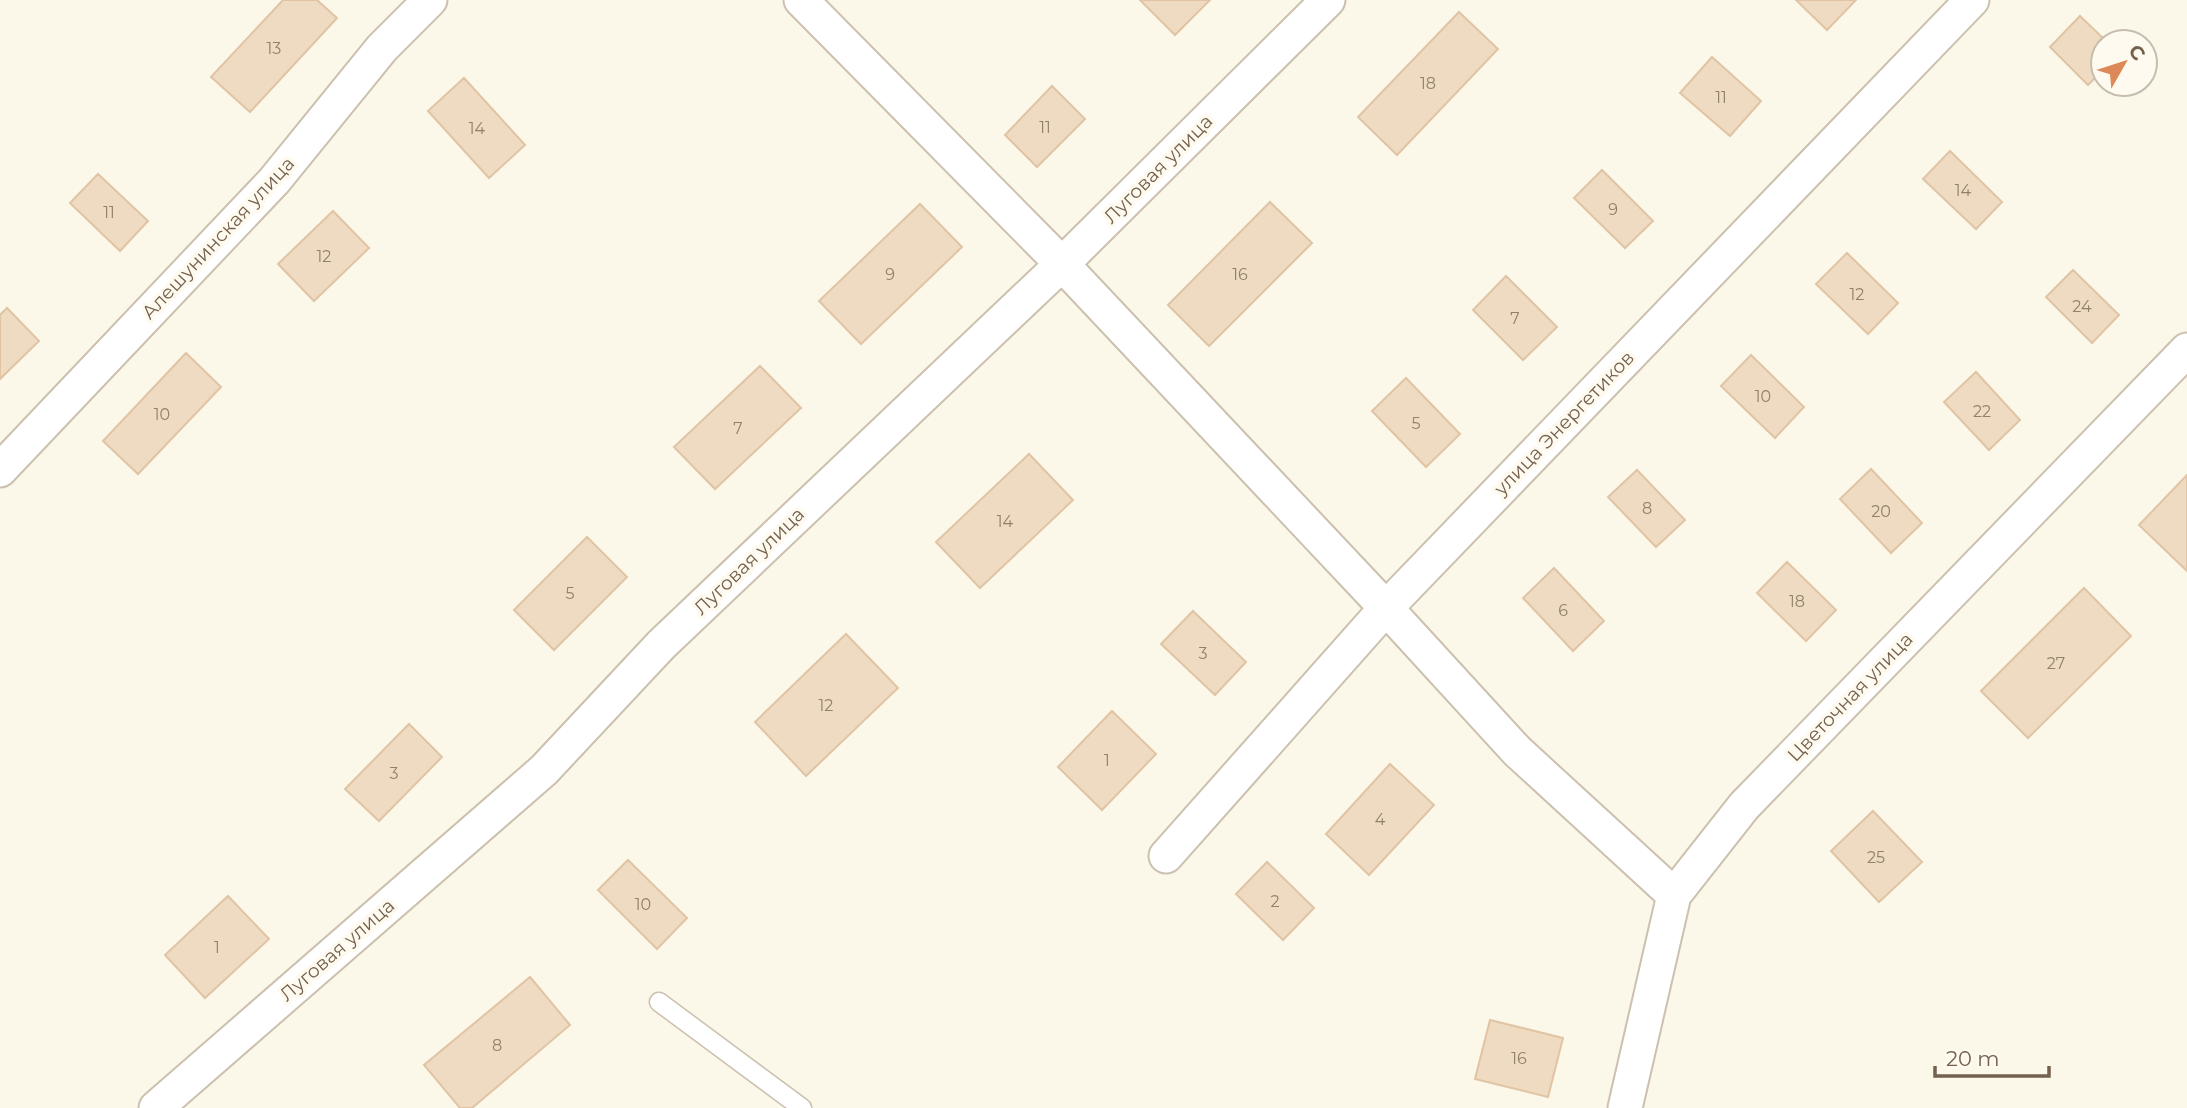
<svg xmlns="http://www.w3.org/2000/svg" width="2187" height="1108" font-family="Montserrat,sans-serif">
	<rect width="100%" height="100%" fill="#fbf7e9"/>
	<path fill="#efdbc2" stroke="#e0c4a4" stroke-width="2" d="M283,0H317L337,18L250,112L211,77Z
		M1140,0H1210L1175,35Z
		M1796,0H1856L1827,30Z
		M1459,12L1498,49L1397,155L1358,117Z
		M2080,16L2107,42H2103V70L2088,85L2050,47Z
		M1712,57L1761,101L1730,136L1680,93Z
		M464,78L525,145L489,178L428,111Z
		M1052,86L1085,119L1037,167L1005,135Z
		M1950,151L2002,202L1976,229L1923,179Z
		M1602,170L1653,221L1625,248L1574,198Z
		M98,174L148,221L120,251L70,203Z
		M1270,202L1312,243L1209,346L1168,305Z
		M920,204L962,247L861,344L819,301Z
		M333,211L369,248L314,301L278,264Z
		M1847,253L1898,303L1868,334L1816,284Z
		M2073,270L2119,315L2092,343L2046,297Z
		M1506,276L1557,327L1523,360L1473,310Z
		M7,308L39,341L0,379V315Z
		M186,353L221,387L138,474L103,441Z
		M1751,355L1804,407L1775,438L1721,386Z
		M760,366L801,408L715,489L674,447Z
		M1976,372L2020,420L1989,450L1944,402Z
		M1406,378L1460,434L1426,467L1372,411Z
		M1029,454L1073,500L980,588L936,542Z
		M1871,469L1922,523L1891,553L1840,499Z
		M1637,470L1685,520L1656,547L1608,497Z
		M2187,475V571L2139,525Z
		M587,537L627,577L554,650L514,610Z
		M1787,562L1836,610L1806,641L1757,593Z
		M1554,568L1604,621L1573,651L1523,598Z
		M2084,588L2131,636L2028,738L1981,691Z
		M1193,611L1246,662L1215,695L1161,644Z
		M846,634L898,688L806,776L755,722Z
		M1112,711L1156,754L1102,810L1058,767Z
		M409,724L442,757L379,821L345,789Z
		M1390,764L1434,805L1369,875L1326,834Z
		M1873,811L1922,862L1879,902L1831,851Z
		M628,860L687,918L657,949L598,890Z
		M1267,862L1314,908L1283,940L1236,894Z
		M228,896L269,939L205,998L165,955Z
		M530,977L570,1025L472,1108H460L424,1065Z
		M1490,1020L1563,1038L1548,1097L1475,1079Z"/>
	<g fill="none" stroke-linecap="round" stroke-linejoin="round">
		<g stroke="#ccc0af" stroke-width="21">
			<path id="service" d="M659,1002L802,1108"/>
		</g>
		<g stroke="#ccc0af" stroke-width="37">
			<path id="minor" d="M801,0L1062,264L1386,608L1517,751L1674,895
				M0,470L274,181L382,48L430,0
				M1166,856L1386,608L1972,0
				M156,1108L544,770L661,645L1062,264L1328,0
				M1625,1108L1674,895L1744,806L2187,350"/>
		</g>
		<use href="#service" stroke="#fff" stroke-width="18"/>
		<use href="#minor" stroke="#fff" stroke-width="33"/>
	</g>
	<g text-anchor="middle" dominant-baseline="central" stroke-width="7" stroke-linejoin="round" paint-order="stroke">
		<g font-size="16" fill="#93806b">
			<text x="274" y="48">13</text>
			<text x="1428" y="83">18</text>
			<text x="1721" y="97">11</text>
			<text x="1045" y="127">11</text>
			<text x="477" y="128">14</text>
			<text x="1963" y="190">14</text>
			<text x="1613" y="209">9</text>
			<text x="109" y="212">11</text>
			<text x="324" y="256">12</text>
			<text x="890" y="274">9</text>
			<text x="1240" y="274">16</text>
			<text x="1857" y="294">12</text>
			<text x="2082" y="306">24</text>
			<text x="1515" y="318">7</text>
			<text x="1763" y="396">10</text>
			<text x="1982" y="411">22</text>
			<text x="162" y="414">10</text>
			<text x="1416" y="423">5</text>
			<text x="738" y="428">7</text>
			<text x="1647" y="508">8</text>
			<text x="1881" y="511">20</text>
			<text x="1005" y="521">14</text>
			<text x="570" y="593">5</text>
			<text x="1797" y="601">18</text>
			<text x="1563" y="610">6</text>
			<text x="1203" y="653">3</text>
			<text x="2056" y="663">27</text>
			<text x="826" y="705">12</text>
			<text x="1107" y="760">1</text>
			<text x="394" y="773">3</text>
			<text x="1380" y="819">4</text>
			<text x="1876" y="857">25</text>
			<text x="1275" y="901">2</text>
			<text x="643" y="904">10</text>
			<text x="217" y="947">1</text>
			<text x="497" y="1045">8</text>
			<text x="1519" y="1058">16</text>
		</g>
		<g font-size="19" fill="#74614e" stroke="#fefaef">
			<text transform="translate(1158 169) rotate(-45)">Луговая улица</text>
			<text transform="translate(218 238) rotate(-47)">Алешунинская улица</text>
			<text transform="translate(1564 423) rotate(-46)">улица Энергетиков</text>
			<text transform="translate(749 561) rotate(-44)">Луговая улица</text>
			<text transform="translate(1850 697) rotate(-46)">Цветочная улица</text>
			<text transform="translate(337 950) rotate(-41)">Луговая улица</text>
		</g>
	</g>
	<g transform="translate(2124 63) rotate(51)"><circle r="33" fill="#fefaef" stroke="#c7bdaf" stroke-width="2"/>
	<path d="M0-5L12 26L0 18L-12 26Z" fill="#dc8957"/>
	<text y="-10" font-size="19" font-weight="bold" text-anchor="middle" fill="#74614e">С</text>
	</g>
	<path d="M1935 1066v10h114v-10" fill="none" stroke="#74614e" stroke-width="3.5"/>
	<text x="1946" y="1066" font-size="21" fill="#74614e" stroke="#fefaef" stroke-width="5" paint-order="stroke">20 m</text>
</svg>
